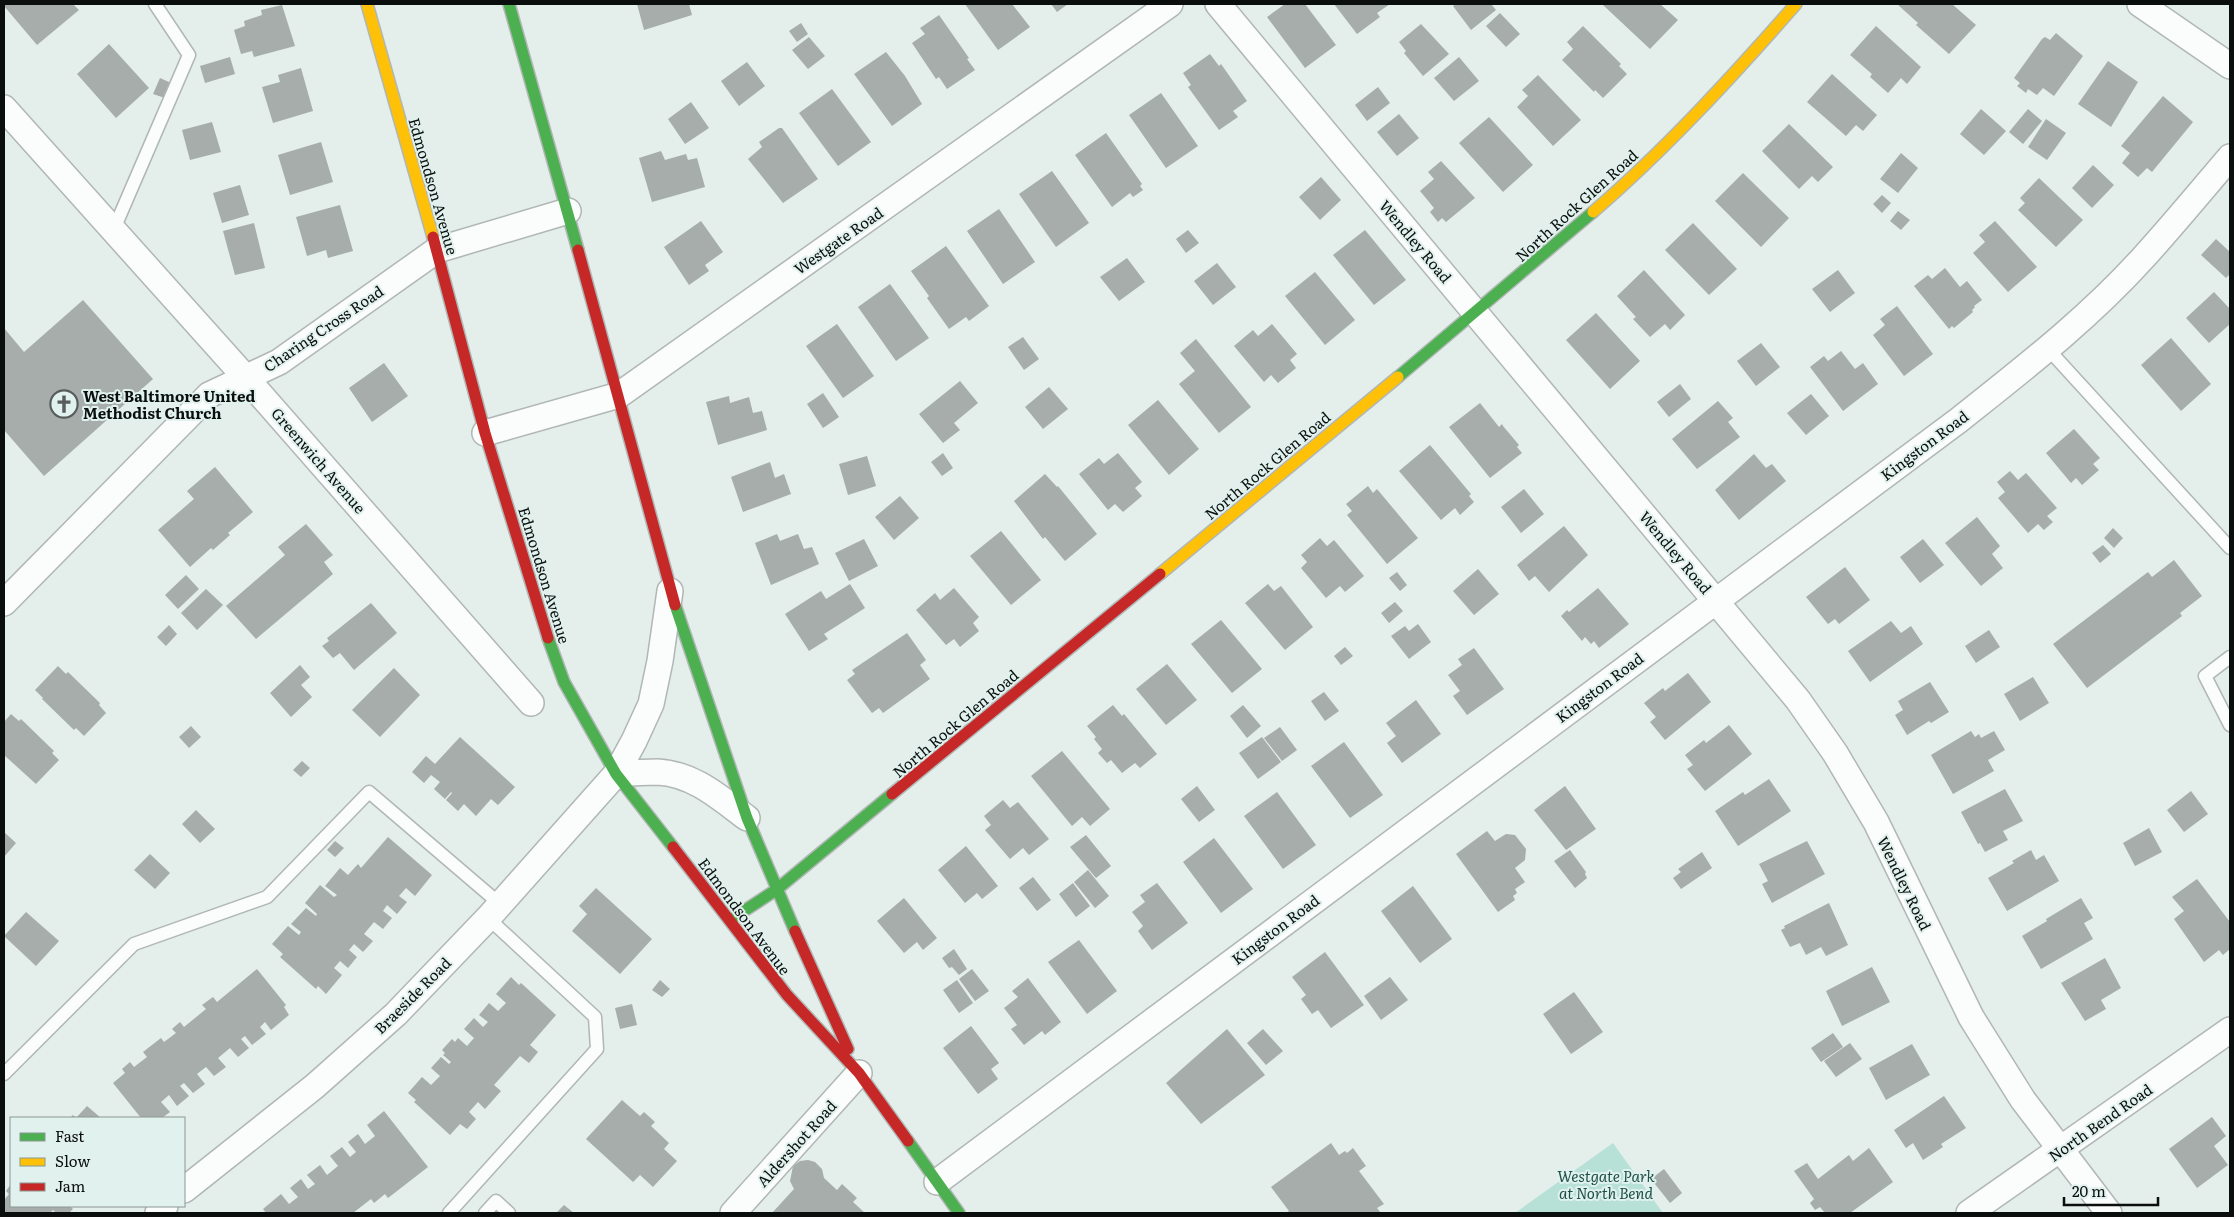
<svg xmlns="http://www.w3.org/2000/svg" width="2234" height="1217" font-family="Literata,serif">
	<rect width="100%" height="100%" fill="#e4eeeb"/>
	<path fill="#b7e1d7" d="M1613,1143L1663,1213H1515Z"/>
	<path fill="#a6adab" d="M4,4H73L79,10L37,45L4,6Z
		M637,4H689L692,15L644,30Z
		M965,4H1012L1030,27L998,50Z
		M1051,4H1068L1057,12Z
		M1285,4H1305L1336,45L1305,68L1267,17Z
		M1334,4H1390L1377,13L1380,17L1357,34Z
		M1456,4H1491L1496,10L1471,30L1453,6Z
		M1605,4H1660L1678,20L1650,49L1603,5Z
		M1897,4H1952L1976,25L1949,54L1916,25L1918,23Z
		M282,5L295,46L254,57L252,51L241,54L234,30L245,26L244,21L262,15L261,10Z
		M1500,13L1520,34L1506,47L1486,26Z
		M939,15L969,58L967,59L975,70L947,89L939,77L936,79L912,43L925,34L920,28Z
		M801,23L808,34L797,42L789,31Z
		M1421,24L1449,54L1423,76L1404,53L1406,51L1399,42Z
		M1583,26L1621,64L1619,66L1627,74L1603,98L1595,90L1594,92L1562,60L1573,49L1567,42Z
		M1876,26L1921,67L1907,84L1901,78L1888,93L1870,77L1872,74L1850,55Z
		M2056,33L2083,56L2054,96L2043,88L2037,95L2028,89L2026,93L2017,86L2020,83L2014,78L2042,39L2045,37L2050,40Z
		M809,37L825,56L808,69L792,50Z
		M109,44L149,88L116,118L77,74Z
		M886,52L905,76L922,104L892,126L854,74Z
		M1210,54L1219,66L1221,64L1247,101L1233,111L1238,117L1219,130L1188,87L1191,85L1183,73Z
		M230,57L235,74L205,83L200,66Z
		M1459,57L1479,81L1454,101L1434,78Z
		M2108,61L2138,82L2111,127L2078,104Z
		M747,62L765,86L739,106L721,81Z
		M301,68L313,111L273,123L262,87L280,82L278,75Z
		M1832,74L1877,115L1863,131L1856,125L1846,136L1807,102Z
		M1538,75L1581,120L1553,146L1517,107L1528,96L1522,90Z
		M160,78L171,83L165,98L153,94Z
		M1378,87L1390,103L1367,121L1355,105Z
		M832,89L871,142L838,166L799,113Z
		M1161,93L1198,146L1166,168L1129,115Z
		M2163,96L2193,122L2152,172L2147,168L2138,177L2122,163L2130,153L2121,146Z
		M691,102L709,128L685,144L668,119Z
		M1981,109L2006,131L1984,155L1960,134Z
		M2028,109L2042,121L2023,144L2009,132Z
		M1399,114L1419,138L1397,156L1377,132Z
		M1489,117L1533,165L1503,192L1459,143Z
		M2046,119L2066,133L2047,160L2028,147Z
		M212,122L221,152L190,160L182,130Z
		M1789,124L1833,167L1818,182L1812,176L1799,189L1762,151Z
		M779,128H782L818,179L783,203L748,159L762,147L759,142Z
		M1106,133L1142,184L1140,186L1143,190L1133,197L1130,193L1112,207L1075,155Z
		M321,142L333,182L290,195L278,155Z
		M661,151L665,160L686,154L688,160L697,158L705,187L652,202L639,158Z
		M1901,153L1918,168L1898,193L1880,179Z
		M1441,161L1475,198L1446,222L1442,218L1438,222L1430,212L1434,208L1420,191L1434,179L1428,172Z
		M2093,165L2114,185L2092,208L2072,188Z
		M1052,171L1089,223L1056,247L1019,194Z
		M1743,173L1789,218L1761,247L1715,201Z
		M1321,177L1341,200L1320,220L1299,197Z
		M2039,178L2083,220L2056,247L2018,210L2025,203L2020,198Z
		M240,185L249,215L222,223L213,193Z
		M1882,195L1891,203L1882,213L1873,204Z
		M340,205L353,251L328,258L326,250L307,256L296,217Z
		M999,209L1035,262L1003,284L967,231Z
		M1898,211L1910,220L1901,230L1890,221Z
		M701,221L723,252L705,265L709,271L689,285L664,247Z
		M1995,221L2037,267L2008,292L1973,253L1985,242L1979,235Z
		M254,223L265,268L235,275L223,231Z
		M1693,223L1737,269L1709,295L1665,250Z
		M1188,230L1199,243L1186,253L1176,239Z
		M1365,230L1406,280L1374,305L1333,255Z
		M2216,239L2230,252V274L2226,278L2201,255Z
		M946,246L989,306L969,321L966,317L949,329L927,298L929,296L911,271Z
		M1127,258L1145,282L1119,301L1100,277Z
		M1217,263L1236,287L1213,305L1194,281Z
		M1945,268L1960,287L1967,281L1982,300L1974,306L1975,307L1972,310L1973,312L1954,328L1952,326L1949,329L1914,286L1928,275L1932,279Z
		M1644,270L1685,315L1670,330L1665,324L1650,337L1633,319L1636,317L1617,296Z
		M1838,270L1855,293L1830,312L1812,289Z
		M1315,272L1355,320L1325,345L1285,296Z
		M890,284L929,338L896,361L858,307Z
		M2214,292L2230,309V324L2209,343L2186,318Z
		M83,300L153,379L44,476L4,430V328L24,352Z
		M1897,306L1933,354L1904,376L1873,335L1885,325L1880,319Z
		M1596,313L1640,361L1610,389L1566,340Z
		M837,324L874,376L843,398L806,346Z
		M1272,324L1297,354L1290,360L1296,368L1278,383L1271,375L1264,382L1234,346L1253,330L1258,336Z
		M1023,337L1039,359L1024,370L1008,347Z
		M2171,338L2211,384L2181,411L2141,365Z
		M1196,339L1251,407L1219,433L1179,384L1195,371L1180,353Z
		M1761,343L1780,367L1756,386L1737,361Z
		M1841,351L1855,369L1863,363L1878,384L1843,411L1810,367L1824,356L1828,361Z
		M384,363L408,396L372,422L349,388Z
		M960,381L978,403L954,423L960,430L943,443L919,414Z
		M1680,384L1691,399L1669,417L1657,402Z
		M1049,387L1068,409L1043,429L1025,407Z
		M823,393L839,417L823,428L807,404Z
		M1811,394L1829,416L1806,435L1787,413Z
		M729,396L730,403L749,397L753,413L762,411L767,430L718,445L706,402Z
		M1158,400L1199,449L1169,475L1128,425Z
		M1718,401L1733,418L1728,422L1740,437L1697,469L1672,439Z
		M1480,403L1499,427L1502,424L1503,426L1519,445L1517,447L1522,453L1490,478L1449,427Z
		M2074,429L2100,458L2093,464L2099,470L2082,485L2076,478L2071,483L2046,453Z
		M1430,445L1471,494L1469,496L1474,502L1460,515L1455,508L1441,520L1399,471Z
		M943,453L953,468L942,476L931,462Z
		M1118,453L1142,482L1135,488L1142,496L1123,512L1115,504L1108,510L1079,474L1099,458L1104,464Z
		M1754,454L1766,468L1772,464L1786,481L1739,520L1715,490Z
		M867,456L876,486L848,495L839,464Z
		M770,462L775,478L784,474L791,494L743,512L731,477Z
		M215,467L253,512L228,533L230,535L213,550L211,548L190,567L158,530L194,499L187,491Z
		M2010,471L2018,480L2026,473L2057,508L2047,516L2053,522L2044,530L2038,524L2028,533L1998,498L2005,492L1997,482Z
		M1045,474L1057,487L1058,486L1097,534L1065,561L1045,537L1043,539L1014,501Z
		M1368,486L1373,493L1377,489L1418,538L1387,564L1347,515L1352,511L1346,504Z
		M1524,489L1544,514L1521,533L1501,507Z
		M900,496L919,518L894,540L875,517Z
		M1977,517L2000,546L1992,554L2003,568L1981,586L1945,543Z
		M306,524L333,555L324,562L333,574L256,639L226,606L285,555L278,547Z
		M1564,526L1588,555L1549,592L1535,576L1529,581L1517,565Z
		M2113,528L2123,538L2114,548L2104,538Z
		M1001,531L1041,580L1011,605L970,556Z
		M777,534L780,541L798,534L804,549L812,547L819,564L771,585L755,543Z
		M1320,538L1327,546L1334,540L1364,576L1345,592L1340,586L1326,598L1301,568L1307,562L1301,555Z
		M864,539L878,566L849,581L835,553Z
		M1923,539L1944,565L1920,583L1900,557Z
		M2103,545L2111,554L2100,563L2092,553Z
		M2174,560L2202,596L2180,613L2182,616L2087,688L2053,644L2148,572L2152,577Z
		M1845,567L1870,600L1839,624L1835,619L1828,624L1806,597Z
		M1478,569L1499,594L1474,615L1453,591Z
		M1397,572L1407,585L1400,591L1389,578Z
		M186,575L199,589L178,609L165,595Z
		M850,584L865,608L824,634L828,639L809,651L785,614L821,591L826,599Z
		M1268,584L1274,591L1281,586L1313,627L1285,650L1245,603Z
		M954,588L979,617L973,623L979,631L960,647L954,639L946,645L916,610L935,593L940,600Z
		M1598,588L1629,624L1599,648L1594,641L1591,644L1585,637L1582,641L1561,616L1567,610L1569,612Z
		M206,589L223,605L197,630L181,613Z
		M1395,602L1403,611L1389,623L1381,613Z
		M371,603L397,633L354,670L340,653L333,658L322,646L329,641L327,638Z
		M1221,620L1262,669L1232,693L1191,644Z
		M1891,621L1901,633L1911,626L1923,644L1870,682L1848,651Z
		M1418,624L1431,642L1409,659L1391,636L1405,626L1409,631Z
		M169,625L177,634L166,646L157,637Z
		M1989,630L2000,647L1976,663L1965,646Z
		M907,633L926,660L920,665L930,679L883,713L879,708L872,713L847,680L855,674L852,670Z
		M1345,647L1353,656L1341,665L1334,656Z
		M1474,648L1504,689L1467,715L1453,696L1460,691L1448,675L1462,665L1458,659Z
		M1167,664L1197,700L1166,725L1136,689Z
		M300,665L310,677L301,685L312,697L291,717L270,693Z
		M58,666L66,674L68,672L100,703L99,705L106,713L84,736L76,728L74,730L42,699L43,698L35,690Z
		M394,668L420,695L380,737L352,710Z
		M1688,673L1711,702L1665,740L1650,722L1656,717L1644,703L1663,688L1665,691Z
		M2033,677L2049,703L2020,721L2004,694Z
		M1930,682L1949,712L1931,723L1929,721L1907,735L1895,715L1903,710L1898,701Z
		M1324,692L1339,711L1325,721L1311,701Z
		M1416,700L1441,734L1402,763L1387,743L1396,736L1386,723Z
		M1113,705L1122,716L1124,714L1157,754L1140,768L1135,763L1122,773L1111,760L1107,763L1098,753L1102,749L1094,739L1096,737L1087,726Z
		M1243,705L1261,726L1247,738L1230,716Z
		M11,714L19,721L21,719L54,751L52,753L59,760L36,784L4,755V722Z
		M1729,725L1752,754L1705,791L1687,769L1693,765L1685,755L1704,740L1706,743Z
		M191,726L201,737L189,748L179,737Z
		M1280,727L1297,750L1282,761L1264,738Z
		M1971,731L1975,737L1979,734L1981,738L1994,731L2005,750L1988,760L1994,771L1953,794L1931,755Z
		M460,737L515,787L498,805L491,799L476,816L464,804L458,811L446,800L452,793L451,792L445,799L434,789L440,782L431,775L424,783L412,772L426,756L435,764Z
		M1262,737L1281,762L1258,779L1239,753Z
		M1344,742L1383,795L1350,818L1311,766Z
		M1062,751L1110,809L1090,826L1082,817L1072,826L1031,776Z
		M302,761L310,768L301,777L293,770Z
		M1769,779L1791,811L1738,846L1715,811L1743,792L1745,795Z
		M1197,786L1215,810L1199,822L1181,799Z
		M1565,786L1596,829L1566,850L1534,810Z
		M2005,789L2023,821L2003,831L2008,840L1985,852L1980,843L1978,844L1961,812Z
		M2191,791L2208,814L2184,832L2167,810Z
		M1277,792L1316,845L1283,869L1244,816Z
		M1003,800L1010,808L1018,802L1049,839L1029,855L1023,848L1010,859L985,830L991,825L984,816Z
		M196,810L215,829L200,843L182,824Z
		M2149,828L2162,852L2135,866L2123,843Z
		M1487,831L1495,841L1506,834L1515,835L1526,849L1525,860L1515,868L1525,882L1515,889L1517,893L1513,896L1515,900L1498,912L1456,854Z
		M4,832L16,843L4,857Z
		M1086,835L1111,866L1096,878L1070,847Z
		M388,837L432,875L415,896L406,888L399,896L407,902L397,914L387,905L383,911L392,918L383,929L374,922L364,934L373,941L363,952L354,944L349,950L357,957L348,968L340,961L334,968L342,975L326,994L318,986L316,989L280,957L283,954L272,944L288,926L299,935L301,932L291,924L306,908L316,916L317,914L305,903L320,885L334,897L337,895L325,886L340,868L348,875L358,864L361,868Z
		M1214,838L1253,889L1221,913L1183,862Z
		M335,841L344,848L335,857L327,850Z
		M1807,841L1825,874L1772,903L1762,884L1768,881L1759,864Z
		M966,846L998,886L982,899L977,893L965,903L938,870Z
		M1570,850L1586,872L1585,874L1587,878L1575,888L1554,861Z
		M2031,850L2036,860L2044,855L2059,881L2007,911L1988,878L2014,863L2012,861Z
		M1702,852L1712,868L1681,889L1673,878L1681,872L1678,869Z
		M150,854L170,873L155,889L134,870Z
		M1088,870L1109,896L1095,908L1074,882Z
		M1033,877L1051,900L1037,911L1019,888Z
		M2197,879L2230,922L2229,937L2230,949L2223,955L2219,950L2204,962L2174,919L2184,911L2172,897Z
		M1073,883L1090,906L1076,917L1059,894Z
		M1157,883L1188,923L1152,950L1138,931L1143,926L1132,912L1145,902L1140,895Z
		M1413,886L1452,939L1420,963L1381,911Z
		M596,888L652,939L620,974L572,931L587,914L579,906Z
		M904,898L937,938L923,950L917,942L904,953L877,921Z
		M2081,898L2093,918L2084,923L2093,939L2041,969L2022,936L2047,921L2046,919Z
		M1829,903L1848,945L1826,956L1821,947L1806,955L1800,943L1790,947L1781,930L1785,928L1784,926Z
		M26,912L59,941L36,966L4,936Z
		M1079,940L1117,991L1087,1014L1048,962Z
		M954,949L967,969L959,975L952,967L949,968L942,958Z
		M1325,952L1364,1005L1331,1028L1318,1010L1312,1014L1301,999L1306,995L1292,977Z
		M2105,958L2121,988L2101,1000L2106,1009L2085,1021L2061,983Z
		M1872,967L1890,1002L1842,1026L1826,991Z
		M257,969L286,1005L284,1007L289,1015L271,1030L265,1022L260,1027L266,1034L252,1045L245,1036L241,1039L249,1048L238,1057L230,1048L218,1058L226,1067L214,1076L206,1067L197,1074L205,1084L193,1093L184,1083L180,1086L189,1096L177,1106L169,1095L161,1102L170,1112L162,1118H141L113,1083L125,1073L122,1069L130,1062L134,1067L147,1057L143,1052L161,1038L164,1042L176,1033L172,1029L180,1022L184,1027L206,1009L202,1005L213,997L217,1002Z
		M972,969L989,991L975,1001L959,979Z
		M511,977L519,985L521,983L556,1015L530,1045L538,1052L529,1063L520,1056L494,1085L501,1091L485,1109L478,1102L469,1112L476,1119L467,1129L460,1124L450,1135L414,1102L416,1100L408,1093L422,1077L431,1085L440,1076L431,1068L441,1057L449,1064L451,1062L443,1055L445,1053L442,1050L452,1039L455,1042L458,1038L467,1046L474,1038L464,1029L474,1018L483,1027L488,1022L479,1015L489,1003L498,1011L506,1003L496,994Z
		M1390,977L1408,1000L1381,1020L1364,996Z
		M1028,978L1061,1022L1045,1035L1042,1031L1024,1045L1011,1029L1017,1025L1004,1008L1018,997L1012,991Z
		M660,980L670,989L662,997L652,990Z
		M957,980L973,1003L959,1013L943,990Z
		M1574,992L1603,1032L1571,1054L1543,1014Z
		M632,1004L637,1025L620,1029L615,1008Z
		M971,1026L999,1063L991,1069L998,1079L978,1094L943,1048Z
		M1227,1029L1265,1075L1201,1124L1166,1083Z
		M1263,1029L1283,1051L1266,1065L1247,1043Z
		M1833,1033L1843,1047L1821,1062L1811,1048Z
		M1850,1043L1862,1059L1836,1077L1824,1061Z
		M1912,1044L1930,1075L1886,1100L1869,1068Z
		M1944,1096L1966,1128L1941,1144L1943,1147L1923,1160L1913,1143L1906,1148L1894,1130Z
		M622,1100L640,1116L644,1112L655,1122L651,1126L669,1143L664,1149L677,1161L653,1187L640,1175L633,1182L586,1139Z
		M87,1106L101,1118H70L73,1115L76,1118Z
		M384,1111L428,1167L388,1198L385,1194L374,1203L371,1199L353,1213H266L263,1209L281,1194L289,1204L298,1197L290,1188L301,1179L308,1189L315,1184L307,1175L320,1165L327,1175L338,1166L330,1156L342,1147L350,1157L356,1152L348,1142L358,1134L365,1144L375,1136L367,1125Z
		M2212,1117L2226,1136L2214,1146L2228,1165L2197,1188L2169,1149Z
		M1331,1143L1339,1155L1345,1151L1347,1153L1353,1148L1366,1166L1359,1171L1384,1204L1377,1208L1381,1213H1286L1289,1211L1271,1187Z
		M1869,1148L1893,1182L1850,1213H1825L1820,1207L1815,1210L1810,1203L1814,1199L1794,1171L1807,1163L1818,1179L1849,1155L1853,1161Z
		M808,1160L815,1162L822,1169L824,1178L837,1190L842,1184L857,1198L853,1202L865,1213H772L794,1189L790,1181L793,1166L800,1161Z
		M1664,1169L1682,1193L1670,1203L1651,1179Z
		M11,1184V1206H70L73,1209L69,1213H56L53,1210L50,1213H4V1200L9,1194L6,1191Z
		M564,1205L574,1213H556Z"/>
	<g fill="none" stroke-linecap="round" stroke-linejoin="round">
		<g stroke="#b0b7b5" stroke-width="15">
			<path id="lane" d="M114,229L189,55L155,4
				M2048,349L2230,548
				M2230,657L2205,676L2230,725
				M4,1074L134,944L267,897L369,792L500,904
				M449,1213L597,1049L595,1017L488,918
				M485,1213L496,1201L509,1213"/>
		</g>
		<g stroke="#b0b7b5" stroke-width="28">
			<path id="street" d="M1218,4L1798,700L1835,753L1876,822L1971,1017L2023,1100L2109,1213
				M2140,4L2230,66
				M4,108L246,378L531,703
				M485,433L619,395L1170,4
				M4,603L209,395L279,362L437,250L568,211
				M616,774C630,773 644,772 658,772C694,774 720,798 747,818
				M937,1182L1959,420C2023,369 2088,319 2143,258C2173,225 2201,191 2230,157
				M184,1190L315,1086L396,1014L488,918L616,774L634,741L651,704L660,661L670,591
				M158,1213L165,1206
				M733,1213L859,1073
				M1969,1213L2230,1030"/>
		</g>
		<g stroke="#b0b7b5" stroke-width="14">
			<path id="fast" d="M509,4L578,250
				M1398,377L1593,212
				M675,605L747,818L795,931
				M548,638L564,682L616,774L673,847
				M730,920L776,890L892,794
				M908,1141L959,1213"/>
		</g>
		<g stroke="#b0b7b5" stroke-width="14">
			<path id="slow" d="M367,4L433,237
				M1593,212C1666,149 1732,77 1796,4
				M1160,574L1398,377"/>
		</g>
		<g stroke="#b0b7b5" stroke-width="14">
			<path id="jam" d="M433,237L485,433L548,638
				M578,250L675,605
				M892,794L1160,574
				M673,847L787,995L859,1073L908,1141
				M795,931L848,1049"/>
		</g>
		<use href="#lane" stroke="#fbfcfc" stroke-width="12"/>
		<use href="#street" stroke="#fbfcfc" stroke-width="25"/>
		<use href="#fast" stroke="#4caf50" stroke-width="11"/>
		<use href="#slow" stroke="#ffc107" stroke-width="11"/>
		<use href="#jam" stroke="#c62828" stroke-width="11"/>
	</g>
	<defs>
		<g id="church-ring" transform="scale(1.4375)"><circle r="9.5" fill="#e1f1ed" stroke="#565d5b" stroke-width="1.5"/><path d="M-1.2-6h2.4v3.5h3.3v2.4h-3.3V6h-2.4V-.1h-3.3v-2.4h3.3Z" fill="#565d5b"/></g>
	</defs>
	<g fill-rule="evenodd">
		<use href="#church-ring" x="64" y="404"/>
	</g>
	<g text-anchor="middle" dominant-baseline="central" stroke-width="4" stroke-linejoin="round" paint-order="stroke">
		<g font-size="15" fill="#0a0f0e" stroke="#e1f1ed">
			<text transform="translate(434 186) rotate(74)">Edmondson Avenue</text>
			<text transform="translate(1576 205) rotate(-42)">North Rock Glen Road</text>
			<text transform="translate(838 240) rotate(-35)">Westgate Road</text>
			<text transform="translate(1416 241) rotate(50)">Wendley Road</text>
			<text transform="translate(323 328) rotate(-34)">Charing Cross Road</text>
			<text transform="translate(1924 445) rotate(-37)">Kingston Road</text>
			<text transform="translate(319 460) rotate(49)">Greenwich Avenue</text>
			<text transform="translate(1267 465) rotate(-40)">North Rock Glen Road</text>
			<text transform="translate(1676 552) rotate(50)">Wendley Road</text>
			<text transform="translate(545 575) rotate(73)">Edmondson Avenue</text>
			<text transform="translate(1599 687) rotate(-37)">Kingston Road</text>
			<text transform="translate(955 723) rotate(-40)">North Rock Glen Road</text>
			<text transform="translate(1905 883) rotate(64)">Wendley Road</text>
			<text transform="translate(745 916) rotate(53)">Edmondson Avenue</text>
			<text transform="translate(1275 929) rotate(-37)">Kingston Road</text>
			<text transform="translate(412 995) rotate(-45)">Braeside Road</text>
			<text transform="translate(2100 1122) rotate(-35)">North Bend Road</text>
			<text transform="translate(796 1143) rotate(-48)">Aldershot Road</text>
		</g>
		<g font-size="15" font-weight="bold" fill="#0a0f0e" stroke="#e1f1ed" text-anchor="start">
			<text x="83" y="395">West Baltimore United<tspan x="83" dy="17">Methodist Church</tspan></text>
		</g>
		<g font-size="15" font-style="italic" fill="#1c5046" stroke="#e1f1ed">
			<text x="1606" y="1175">Westgate Park<tspan x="1606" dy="17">at North Bend</tspan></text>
		</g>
	</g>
	<rect width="2234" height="1217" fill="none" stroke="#0a0f0e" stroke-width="10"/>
	<rect x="10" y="1117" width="175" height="90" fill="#e1f1ed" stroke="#8b9794"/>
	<rect x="20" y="1133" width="25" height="8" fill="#4caf50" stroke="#8b9794"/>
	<text x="55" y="1142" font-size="15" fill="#0a0f0e">Fast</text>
	<rect x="20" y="1158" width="25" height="8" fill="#ffc107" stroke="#8b9794"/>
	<text x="55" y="1167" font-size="15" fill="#0a0f0e">Slow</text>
	<rect x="20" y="1183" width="25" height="8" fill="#c62828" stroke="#8b9794"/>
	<text x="55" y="1192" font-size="15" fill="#0a0f0e">Jam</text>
	<path d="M2064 1197v8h94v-8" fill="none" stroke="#0a0f0e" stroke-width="2.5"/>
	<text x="2072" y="1197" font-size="15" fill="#0a0f0e" stroke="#e1f1ed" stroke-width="4" paint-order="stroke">20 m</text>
</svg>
